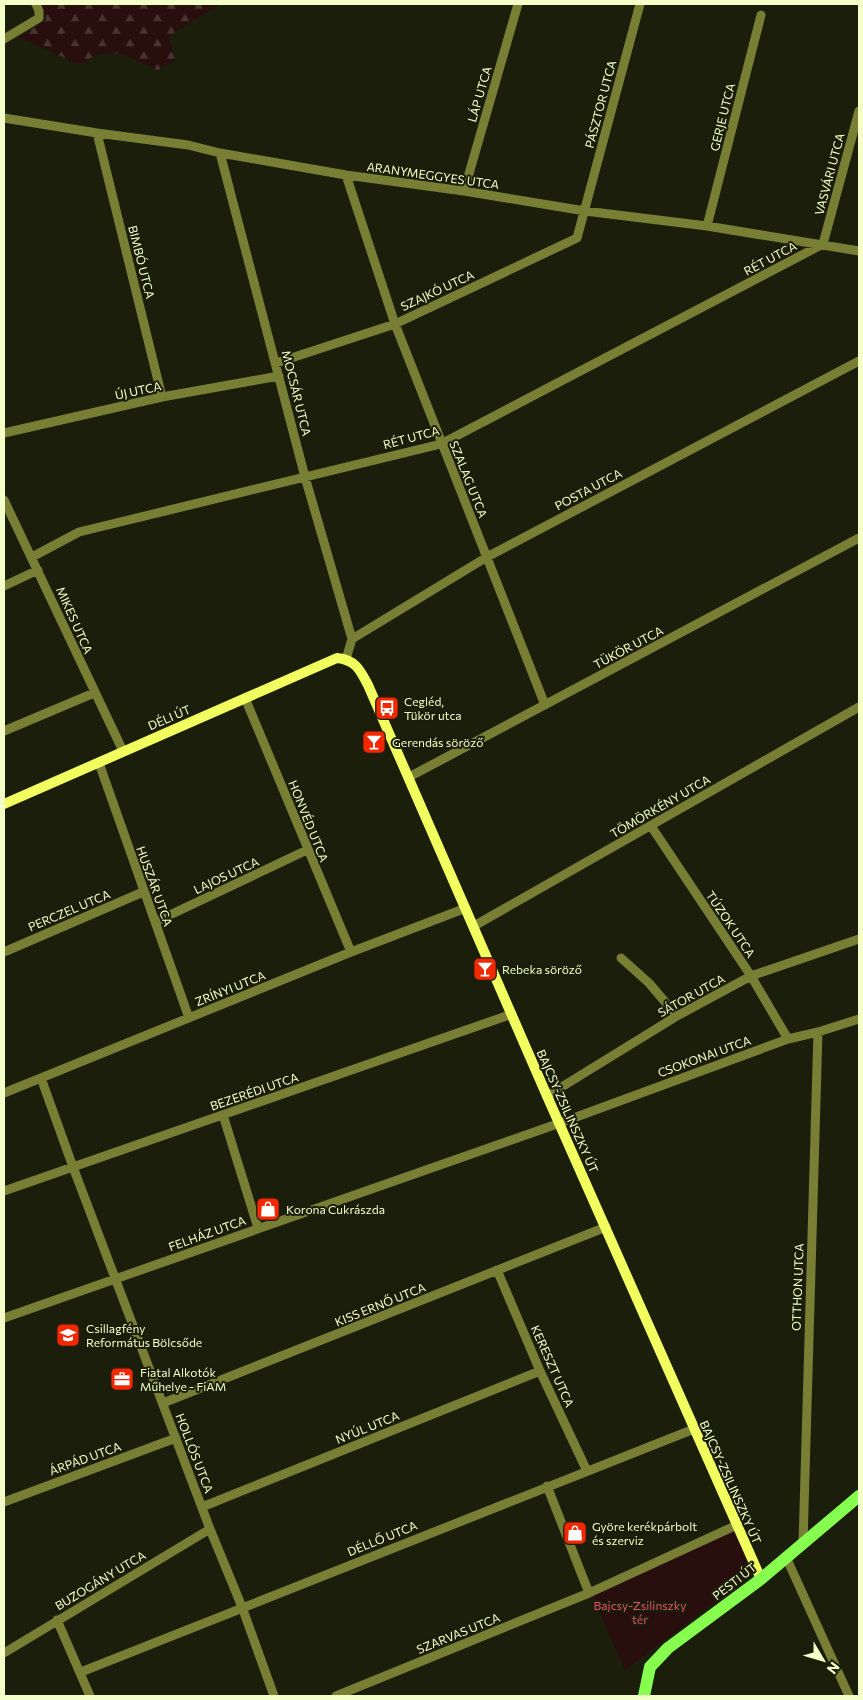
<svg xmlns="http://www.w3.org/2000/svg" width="863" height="1700" font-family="Commissioner,sans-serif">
	<defs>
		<pattern id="forest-firs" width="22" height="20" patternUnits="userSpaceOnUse" patternTransform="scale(1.25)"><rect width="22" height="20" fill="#280f0e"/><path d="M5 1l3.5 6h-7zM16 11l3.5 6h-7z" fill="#483330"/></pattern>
	</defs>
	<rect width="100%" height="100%" fill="#1a1e0b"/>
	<path fill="url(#forest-firs)" d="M41,4H221L169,36L175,60L158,70L119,53L99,54L78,65L53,52L19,37L46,20Z"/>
	<path fill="#280f0e" d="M737,1525L757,1570L625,1670L592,1595Z"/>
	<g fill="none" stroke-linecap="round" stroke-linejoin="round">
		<path stroke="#787f34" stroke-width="9" d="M4,39L39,18V11L36,4
			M4,118L97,133L188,145L220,153L346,175L464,191L585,211L707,226L859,251
			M97,133L162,397
			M220,153L305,477L352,639
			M346,175L395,324L545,705
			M464,191L518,4
			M707,226L761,15
			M276,363L395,324L577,238L640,4
			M4,433L162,397L279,376
			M4,500L123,751
			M32,557L79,532L441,444L823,244L859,111
			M4,586L38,570
			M346,659L352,639L487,557L859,361
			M245,698L351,952
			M4,731L94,693
			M99,763L189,1018
			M409,777L859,538
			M651,826L751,976L788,1039
			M155,922L307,850
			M474,926L859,707
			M4,952L143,892
			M621,958L649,983L677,1016
			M41,1078L73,1167L210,1529L242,1607L274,1696
			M4,1093L351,952L466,908
			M547,1096L677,1016L751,976L859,939
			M223,1115L258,1228
			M4,1191L512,1014
			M497,1270L540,1371L587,1471
			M4,1318L560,1123L788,1039L818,1032L859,1019
			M163,1403L606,1227
			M547,1486L589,1593
			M4,1502L176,1438
			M202,1507L540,1371
			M803,1543L818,1032
			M786,1557L849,1696
			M57,1620L90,1696
			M4,1653L210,1529
			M81,1672L694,1429
			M336,1696L589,1593L737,1525"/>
		<path stroke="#f1ff5f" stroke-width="10" d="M4,804L337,658C356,660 360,670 368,685L547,1096L761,1579"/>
		<path stroke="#86ff4f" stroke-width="12" d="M644,1696L650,1667L668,1648L761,1579L859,1496"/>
	</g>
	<defs>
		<g id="bus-square" transform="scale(1.25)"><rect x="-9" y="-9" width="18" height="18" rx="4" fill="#f32700" stroke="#1a1e0b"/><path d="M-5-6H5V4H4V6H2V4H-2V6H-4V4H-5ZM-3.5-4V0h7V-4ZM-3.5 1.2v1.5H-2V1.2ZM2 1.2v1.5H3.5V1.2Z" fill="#fff"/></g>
		<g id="bar-square" transform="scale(1.25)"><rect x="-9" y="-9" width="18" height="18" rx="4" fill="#f32700" stroke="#1a1e0b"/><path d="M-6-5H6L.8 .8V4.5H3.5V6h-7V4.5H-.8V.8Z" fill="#fff"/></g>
		<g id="shop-square" transform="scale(1.25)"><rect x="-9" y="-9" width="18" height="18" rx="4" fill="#f32700" stroke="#1a1e0b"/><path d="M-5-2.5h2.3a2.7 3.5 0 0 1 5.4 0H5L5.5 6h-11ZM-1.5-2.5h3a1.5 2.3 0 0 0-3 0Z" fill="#fff"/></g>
		<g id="school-square" transform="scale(1.25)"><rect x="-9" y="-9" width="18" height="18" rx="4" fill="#f32700" stroke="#1a1e0b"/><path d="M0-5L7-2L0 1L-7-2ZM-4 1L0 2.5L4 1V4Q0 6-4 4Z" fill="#fff"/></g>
		<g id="office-square" transform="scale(1.25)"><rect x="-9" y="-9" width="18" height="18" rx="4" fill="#f32700" stroke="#1a1e0b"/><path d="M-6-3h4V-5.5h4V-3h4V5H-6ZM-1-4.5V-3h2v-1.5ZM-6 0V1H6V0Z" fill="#fff"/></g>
	</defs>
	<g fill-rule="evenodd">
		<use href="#bus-square" x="387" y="708"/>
		<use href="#bar-square" x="374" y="742"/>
		<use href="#bar-square" x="485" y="969"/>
		<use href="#shop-square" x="268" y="1209"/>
		<use href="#school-square" x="68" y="1335"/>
		<use href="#office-square" x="122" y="1379"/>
		<use href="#shop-square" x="575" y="1533"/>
	</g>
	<g text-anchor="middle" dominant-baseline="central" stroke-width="4" stroke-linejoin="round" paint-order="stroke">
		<g font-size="12" fill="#f5ffc8" stroke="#1a1e0b">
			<text transform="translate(479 94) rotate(-74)">LÁP UTCA</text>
			<text transform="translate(600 104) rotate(-75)">PÁSZTOR UTCA</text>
			<text transform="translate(722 117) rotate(-76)">GERJE UTCA</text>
			<text transform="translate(829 174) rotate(-75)">VASVÁRI UTCA</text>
			<text transform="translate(433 175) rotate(8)">ARANYMEGGYES UTCA</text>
			<text transform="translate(770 258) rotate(-28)">RÉT UTCA</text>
			<text transform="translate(142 262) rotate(76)">BIMBÓ UTCA</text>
			<text transform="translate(437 290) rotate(-25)">SZAJKÓ UTCA</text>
			<text transform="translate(138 390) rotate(-12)">ÚJ UTCA</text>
			<text transform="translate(297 393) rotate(76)">MOCSÁR UTCA</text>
			<text transform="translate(411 437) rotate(-15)">RÉT UTCA</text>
			<text transform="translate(469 479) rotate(68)">SZALAG UTCA</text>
			<text transform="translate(588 489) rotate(-28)">POSTA UTCA</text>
			<text transform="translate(75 620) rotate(66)">MIKES UTCA</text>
			<text transform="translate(628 647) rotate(-28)">TÜKÖR UTCA</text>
			<text transform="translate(169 717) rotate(-23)">DÉLI ÚT</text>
			<text transform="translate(660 806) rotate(-30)">TÖMÖRKÉNY UTCA</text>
			<text transform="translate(309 821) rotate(68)">HONVÉD UTCA</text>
			<text transform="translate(226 875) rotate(-25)">LAJOS UTCA</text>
			<text transform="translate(155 886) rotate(70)">HUSZÁR UTCA</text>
			<text transform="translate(69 910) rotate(-23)">PERCZEL UTCA</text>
			<text transform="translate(731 924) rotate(56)">TÚZOK UTCA</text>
			<text transform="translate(230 988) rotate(-22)">ZRÍNYI UTCA</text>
			<text transform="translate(691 995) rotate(-29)">SÁTOR UTCA</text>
			<text transform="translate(704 1056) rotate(-20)">CSOKONAI UTCA</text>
			<text transform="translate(254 1091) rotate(-19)">BEZERÉDI UTCA</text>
			<text transform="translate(568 1111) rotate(66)">BAJCSY-ZSILINSZKY ÚT</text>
			<text transform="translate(207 1233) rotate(-20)">FELHÁZ UTCA</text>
			<text transform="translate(797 1287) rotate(-88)">OTTHON UTCA</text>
			<text transform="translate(380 1304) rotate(-22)">KISS ERNŐ UTCA</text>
			<text transform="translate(553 1366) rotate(66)">KERESZT UTCA</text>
			<text transform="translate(367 1427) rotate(-22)">NYÚL UTCA</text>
			<text transform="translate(195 1453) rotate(69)">HOLLÓS UTCA</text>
			<text transform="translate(85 1458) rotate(-20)">ÁRPÁD UTCA</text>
			<text transform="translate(731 1482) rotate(66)">BAJCSY-ZSILINSZKY ÚT</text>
			<text transform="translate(382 1538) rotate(-22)">DÉLLŐ UTCA</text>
			<text transform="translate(100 1580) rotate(-31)">BUZOGÁNY UTCA</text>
			<text transform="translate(734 1581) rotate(-38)">PESTI ÚT</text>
			<text transform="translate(458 1633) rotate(-22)">SZARVAS UTCA</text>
		</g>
		<g font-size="12" fill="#f5ffc8" stroke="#1a1e0b" text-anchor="start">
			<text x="404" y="701">Cegléd,<tspan x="404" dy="14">Tükör utca</tspan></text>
			<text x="392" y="742">Gerendás söröző</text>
			<text x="502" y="969">Rebeka söröző</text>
			<text x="286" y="1209">Korona Cukrászda</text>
			<text x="86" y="1328">Csillagfény<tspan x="86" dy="14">Református Bölcsőde</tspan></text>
			<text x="140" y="1372">Fiatal Alkotók<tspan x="140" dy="14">Műhelye - FiAM</tspan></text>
			<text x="592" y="1526">Györe kerékpárbolt<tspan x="592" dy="14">és szerviz</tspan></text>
		</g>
		<g font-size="12" fill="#e3506c" stroke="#1a1e0b">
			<text x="640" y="1605">Bajcsy-Zsilinszky<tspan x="640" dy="14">tér</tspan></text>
		</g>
	</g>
	<rect width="863" height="1700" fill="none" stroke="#f5ffc8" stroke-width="10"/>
	<g transform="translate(823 1660) rotate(128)" stroke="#1a1e0b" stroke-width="4" paint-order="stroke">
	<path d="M0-4L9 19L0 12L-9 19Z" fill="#f5ffc8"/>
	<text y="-8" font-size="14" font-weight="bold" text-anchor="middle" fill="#f5ffc8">N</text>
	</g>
</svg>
